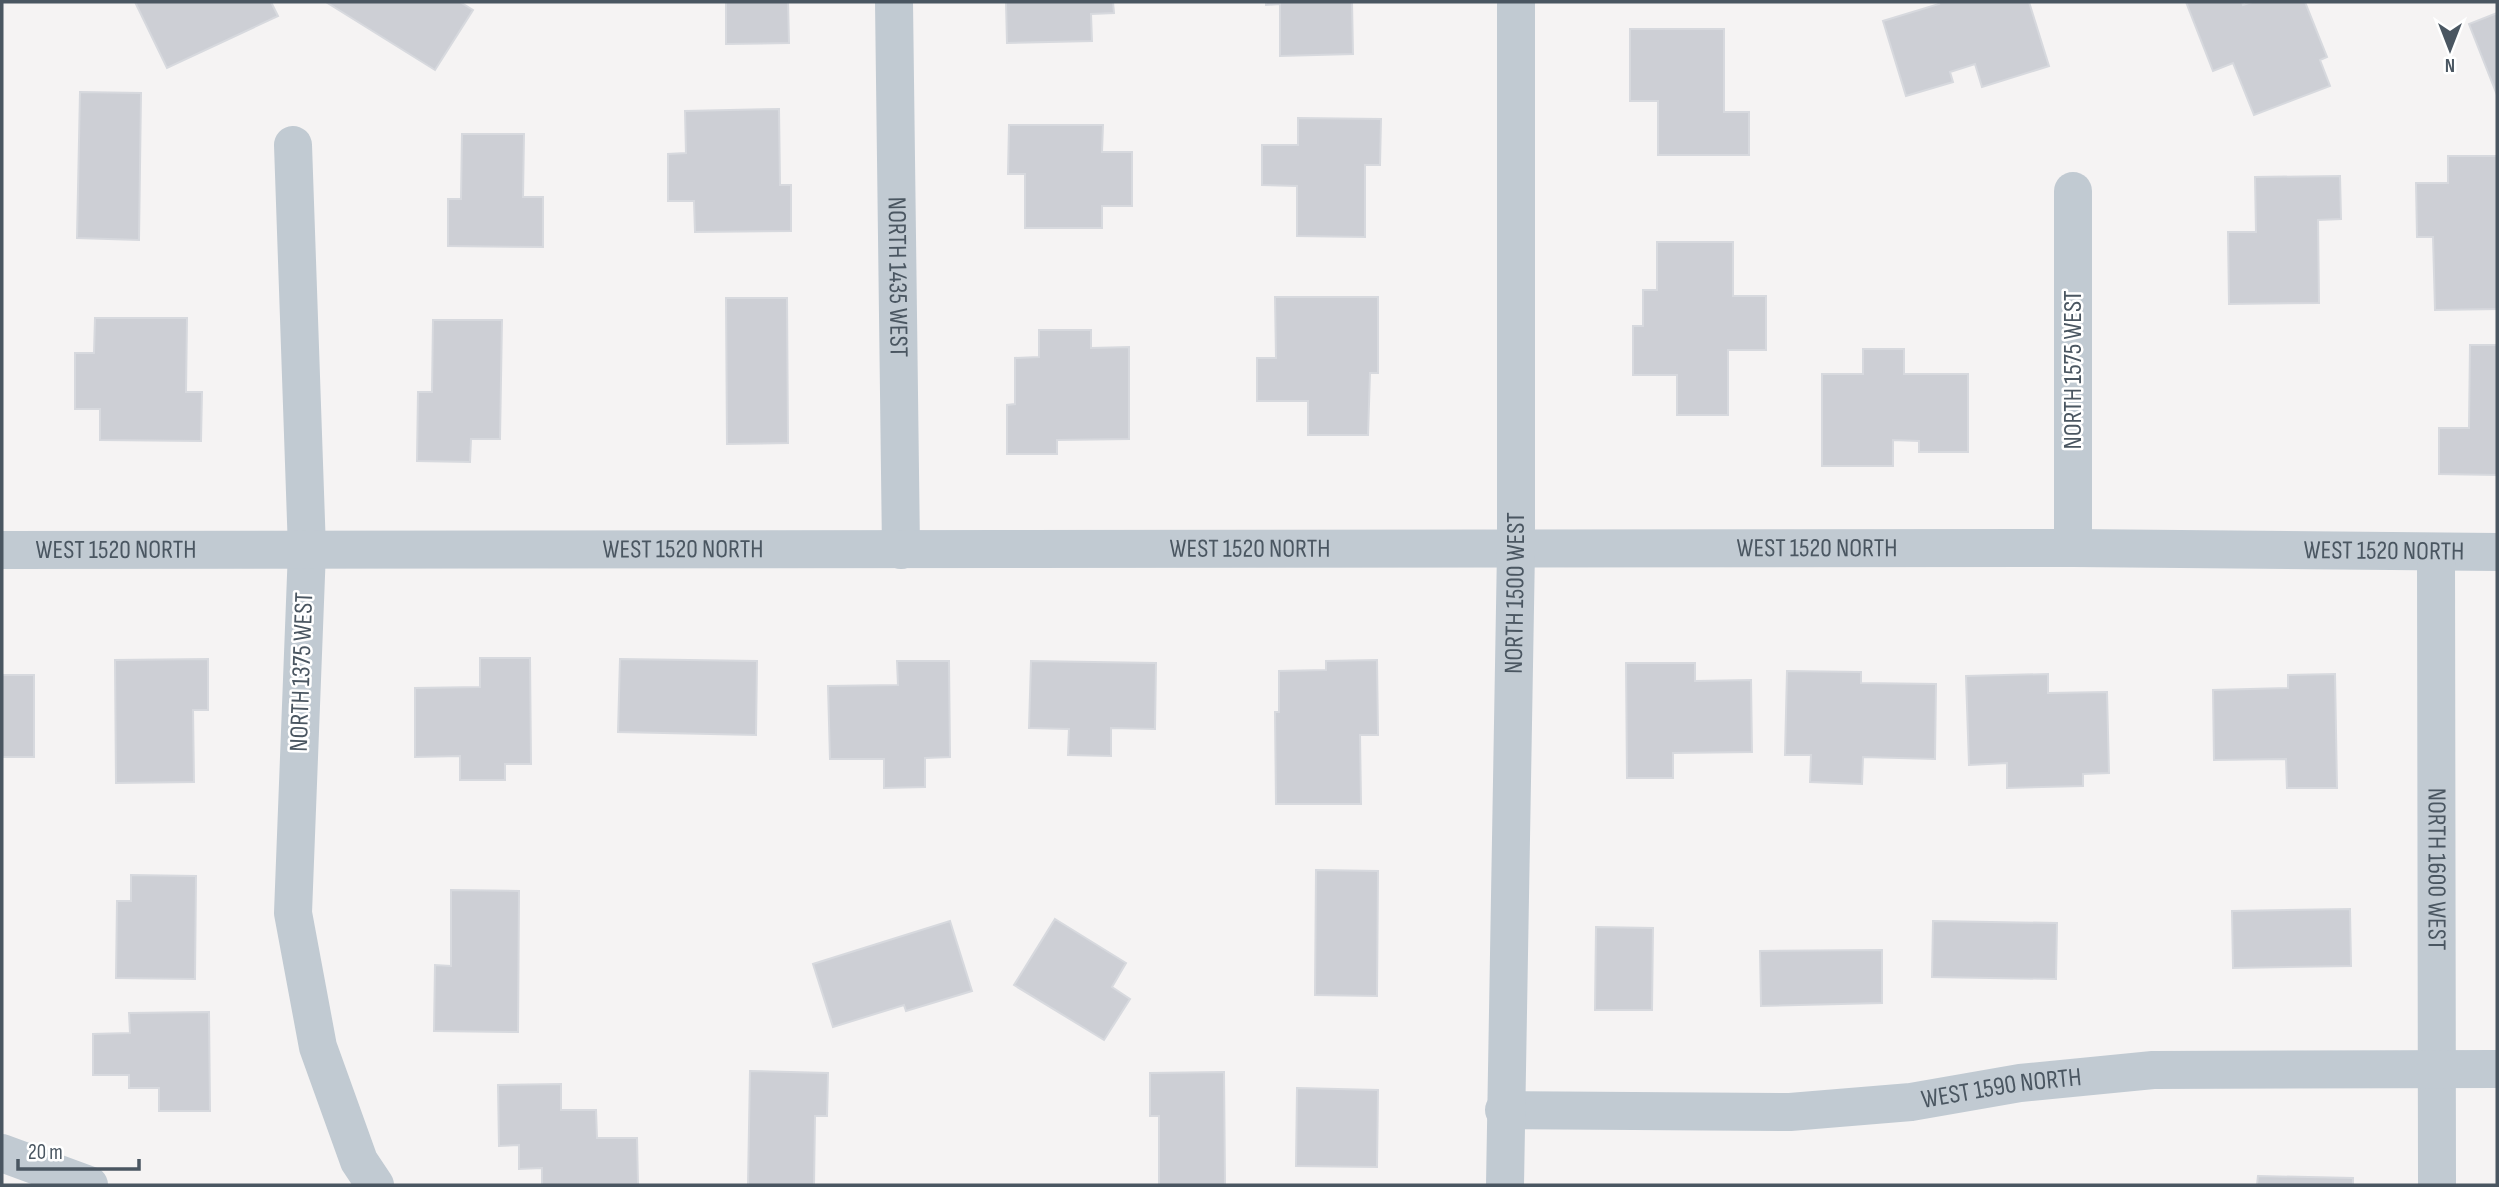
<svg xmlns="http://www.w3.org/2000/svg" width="2499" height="1187" font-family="'Sofia Sans Condensed',sans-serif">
	<rect width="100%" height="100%" fill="#f5f3f3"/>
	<path fill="#cdcfd5" stroke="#d7d9de" stroke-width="2" d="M135,2H271L278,16L167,68Z
		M326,2H460L473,10L435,70Z
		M726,2H788L789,43L726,44Z
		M1006,2H1113L1114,13L1091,14L1092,41L1007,43Z
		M1266,2H1352L1353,54L1280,56V4L1266,5Z
		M1938,2H2029L2049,66L1982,87L1975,64L1950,72L1953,82L1906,96L1883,21L1939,4Z
		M2186,2H2242L2243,5L2252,2H2305L2327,57L2320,60L2330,86L2254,115L2233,63L2213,71Z
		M2497,13V95L2469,24Z
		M1630,29H1724V112H1749V155H1658V101H1630Z
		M80,92L141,93L139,240L77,238Z
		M779,109L780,185H791V231L695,232L694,201H668V154L686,153L685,111Z
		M1298,118L1381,119L1380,165H1365V237L1297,236V186L1262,185V145H1298Z
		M1009,125H1103L1102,152H1132V206H1102V228H1025V174H1008Z
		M462,134H524L523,197H543V247L448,246V199H461Z
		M2448,156H2497V309L2435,310L2433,237H2417L2416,183H2448Z
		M2340,176L2341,219L2318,220L2319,303L2229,304L2228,232H2256L2255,177Z
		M1657,242H1733V296H1766V350H1728V415H1677V375H1633V326H1643V290H1657Z
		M1275,297H1378V373H1370L1368,435H1308V401H1257V358H1276Z
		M726,298H787L788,443L727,444Z
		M95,318H187L186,392H202L201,441L100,440V409H75V353H94Z
		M433,320H502L500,439H471L470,462L417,461L418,392H432Z
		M1039,330H1091V348L1129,347V439L1057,440V454H1007V405L1015,404V358L1039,357Z
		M2470,345H2497V475L2439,474V428H2469Z
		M1863,349H1904V374H1968V452H1919V441L1893,440V466H1822V374H1863Z
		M480,658H530L531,764H505V780H460V756L415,757V688L480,687Z
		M208,659V710H193L194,782L116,783L115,660Z
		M620,659L757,661L756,735L618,732Z
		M1377,660L1378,735H1360L1361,804H1276L1275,712H1279V671L1326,670V661Z
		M897,661H949L950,757L925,758V787L884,788V759H830L828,686L898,685Z
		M1031,661L1156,663L1155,729L1111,728V756L1068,755L1069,729L1029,728Z
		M1626,663H1695V681L1751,680L1752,752L1673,753V778H1627Z
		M1787,671L1861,672V683L1936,684L1935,759L1863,757L1862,784L1810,782L1811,755H1785Z
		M2048,674V693L2107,692L2109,773L2083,774V786L2007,788V763L1969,765L1966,676Z
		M2335,674L2337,788H2287L2286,759L2214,760L2213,690L2288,688V675Z
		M2,675H34V757H2Z
		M1316,870L1378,871L1377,996L1315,995Z
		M131,875L196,876L195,979L116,978L117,901H131Z
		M451,890L519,891L518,1032L434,1031L435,965L451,966Z
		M2350,909L2351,966L2233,968L2232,911Z
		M1055,919L1126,963L1112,987L1130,999L1104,1040L1014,985Z
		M950,921L972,991L906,1011L904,1005L833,1027L813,964Z
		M1933,921L2057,923L2056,979L1932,977Z
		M1596,927L1653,928L1652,1010H1595Z
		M1882,950V1003L1761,1006L1760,951Z
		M209,1012L210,1111H159V1088H129V1075H93V1034L130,1033L129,1013Z
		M750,1071L828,1073L827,1116H815L814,1185H748Z
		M1224,1072L1225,1185H1159V1116H1150V1073Z
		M561,1084V1110H596L597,1138H637L638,1184L542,1185V1168L519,1169V1145L499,1146L498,1085Z
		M1297,1088L1378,1090L1377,1167L1296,1166Z
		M2258,1176L2353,1178V1185H2257Z"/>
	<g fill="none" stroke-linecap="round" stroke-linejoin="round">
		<g stroke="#c1cad2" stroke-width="38">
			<path id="s1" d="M894,2L901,550"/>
			<path d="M293,145L307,550L293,913L318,1047L359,1161L375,1185"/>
			<path d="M2073,191V548"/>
			<path id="s2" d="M2,550L2073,548L2497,552"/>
			<path id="s3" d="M2436,552L2437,1185"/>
			<path id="s4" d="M1504,1110L1790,1112L1911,1102L2020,1083L2153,1070L2497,1069"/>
			<path d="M2,1153L89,1185"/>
			<path id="s5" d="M1505,1185L1516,550V2"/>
		</g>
	</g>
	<g text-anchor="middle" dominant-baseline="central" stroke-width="5" stroke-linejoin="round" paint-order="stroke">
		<g font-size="26" fill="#4a5661" stroke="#fff">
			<text stroke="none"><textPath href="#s1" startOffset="275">NORTH 1435 WEST</textPath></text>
			<text transform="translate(2073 370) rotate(-90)">NORTH 1575 WEST</text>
			<text stroke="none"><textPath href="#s2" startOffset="1815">WEST 1520 NORTH</textPath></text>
			<text stroke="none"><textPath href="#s2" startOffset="114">WEST 1520 NORTH</textPath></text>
			<text stroke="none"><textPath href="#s2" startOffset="681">WEST 1520 NORTH</textPath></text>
			<text stroke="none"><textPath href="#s2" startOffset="1248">WEST 1520 NORTH</textPath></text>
			<text stroke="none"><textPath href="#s2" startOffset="2382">WEST 1520 NORTH</textPath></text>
			<text stroke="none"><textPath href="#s5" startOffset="592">NORTH 1500 WEST</textPath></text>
			<text transform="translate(302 672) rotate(-88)">NORTH 1375 WEST</text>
			<text stroke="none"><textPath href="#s3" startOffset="317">NORTH 1600 WEST</textPath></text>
			<text stroke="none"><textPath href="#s4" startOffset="499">WEST 1590 NORTH</textPath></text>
		</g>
	</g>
	<rect width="2499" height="1187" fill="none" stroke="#4a5661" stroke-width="7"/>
	<g transform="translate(2450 49) rotate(180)" stroke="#ffffff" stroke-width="5" paint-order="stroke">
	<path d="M0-5L12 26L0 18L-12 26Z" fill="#4a5661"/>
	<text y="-10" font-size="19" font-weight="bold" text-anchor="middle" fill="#4a5661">N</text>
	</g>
	<path d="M18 1159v10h121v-10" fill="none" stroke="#4a5661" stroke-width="3.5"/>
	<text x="28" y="1159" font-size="21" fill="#4a5661" stroke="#ffffff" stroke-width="5" paint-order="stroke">20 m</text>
</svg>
